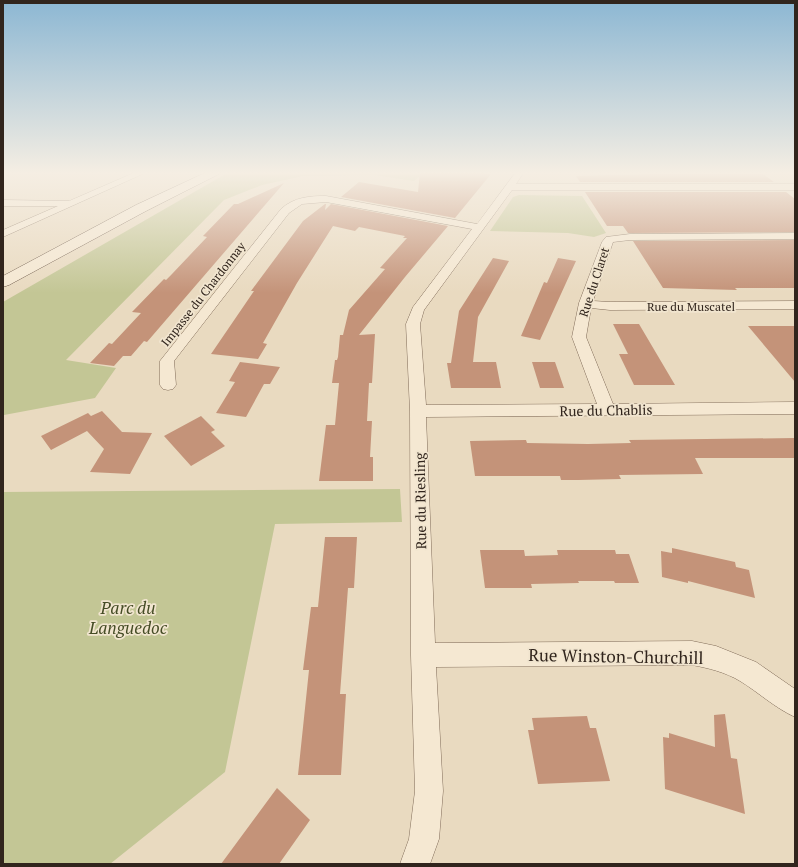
<svg xmlns="http://www.w3.org/2000/svg" width="798" height="867" font-family="'PT Serif',serif">
	<rect width="100%" height="100%" fill="#e9dac0"/>
	<path fill="#c3c695" d="M229,172H424L414,181L374,175L303,176L262,185L224,200L66,360L116,368L95,398L4,415L3,417V302Z
		M519,195L582,196L606,233L594,237L568,233L490,231L513,197Z
		M400,489L402,522L275,524L225,772L110,864H3V492Z"/>
	<path fill="#c49379" d="M420,172H486L485,174H491L455,218L341,197L359,182L418,192Z
		M655,174H763L774,182H580L576,176Z
		M284,183L147,342L144,341L131,356H123L114,366L90,363L109,343L112,344L141,313L132,312L164,279L166,280L172,274L207,237L203,236L234,204H238Z
		M585,192H786L795,199V232L628,233L623,226H607Z
		M325,204H326L325,210L331,204L448,226L405,277L359,335L375,334L372,383H369L367,421H372L370,457H373V481H319L326,425H335L339,383H332L335,360H337L338,357L340,335H343L349,310L385,269L380,268L407,238H403L405,236L359,227L355,231L333,226L297,283L263,343L267,344L258,359L211,354L254,291H251L303,221Z
		M795,240V288H735L737,290L663,288L633,241Z
		M493,258L509,261L478,317L473,362H496L501,388H451L447,363H451L459,311Z
		M558,258L576,261L540,340L521,336L544,282L547,283Z
		M613,324H639L675,385H634L619,354H628Z
		M748,326H795V382Z
		M240,362L280,367L270,384H264L246,417L216,413L235,382L229,381Z
		M532,362H555L564,388H540Z
		M102,411L122,432L152,433L130,474L90,472L104,449L87,431L51,450L41,436L88,413L91,416Z
		M201,416L215,430L211,432L225,446L191,466L164,436Z
		M795,438V458H695L703,474L619,475L621,479L578,480H561L560,476H475L470,441L526,440L527,443L588,444L631,443L629,440Z
		M325,537H357L354,588H348L340,694H346L341,775H298L309,670H303L311,607H318Z
		M672,548L735,562L736,567L749,570L755,598L688,581V583L662,577L661,551L672,553Z
		M480,550H524L525,556L558,555L557,550H615L616,554H629L639,583H615L614,581H578L579,583L531,584L532,588H485Z
		M725,714L731,758L737,759L745,814L665,789L663,737L669,738V733L715,747L714,715Z
		M587,716L590,728H596L610,781L538,784L528,730H534L532,718Z
		M277,788L310,820L279,864H221Z"/>
	<g fill="none" stroke-linecap="round" stroke-linejoin="round">
		<g stroke="#816c59" stroke-width="1">
			<path id="minor" d="M136,172H147L3,237V230L58,206H3V200L69,201Z
				M516,172H524L516,184H795V190H512L424,310L420,324L426,405L597,404L572,337L579,303L602,242L606,237L630,234L795,233V239L630,240L613,242L593,301L610,302L795,301V309L610,310L591,308L586,337L613,404L795,402V414L426,417L435,643L692,641L716,646L756,662L795,689V717C775,708 758,692 740,681C725,672 708,668 692,665L436,667L443,791L439,839L430,864H400L409,839L415,791L411,655L410,411L406,324L413,307L472,229L326,202L302,204L289,213L174,361L176,385L173,389L168,390L163,389L160,385V361L281,209C294,197 310,196 326,196L477,224Z"/>
		</g>
		<g stroke="#624d3d" stroke-width="1">
			<path id="secondary" d="M207,172H221L219,174L146,211L9,285L3,287V276L136,205Z"/>
		</g>
		<use href="#minor" fill="#f5e8d2" fill-rule="evenodd"/>
		<use href="#secondary" fill="#f5e8d2" fill-rule="evenodd"/>
	</g>
	<linearGradient id="sky" x2="0" y2="1"><stop stop-color="#8cb7d3"/><stop offset="0.59" stop-color="#f5eee3"/><stop offset="1" stop-color="#f5eee3" stop-opacity="0"/></linearGradient>
	<rect width="798" height="293" fill="url(#sky)"/>
	<g text-anchor="middle" dominant-baseline="central" stroke-width="3.5" stroke-linejoin="round" paint-order="stroke">
		<g font-size="12" fill="#31251d" stroke="#f1e5cf">
			<text transform="translate(594 282) rotate(-72)">Rue du Claret</text>
			<text transform="translate(203 294) rotate(-52)">Impasse du Chardonnay</text>
			<text x="691" y="306">Rue du Muscatel</text>
		</g>
		<g font-size="14" fill="#31251d" stroke="#f1e5cf">
			<text transform="translate(606 410) rotate(-1)">Rue du Chablis</text>
			<text transform="translate(420 501) rotate(-91)">Rue du Riesling</text>
		</g>
		<g font-size="17" font-style="italic" fill="#454c25" stroke="#f1e5cf">
			<text x="128" y="607">Parc du<tspan x="128" dy="20">Languedoc</tspan></text>
		</g>
		<g font-size="17" fill="#31251d" stroke="#f1e5cf">
			<text transform="translate(616 656) rotate(1)">Rue Winston-Churchill</text>
		</g>
	</g>
	<rect width="798" height="867" fill="none" stroke="#31251d" stroke-width="8"/>
</svg>
